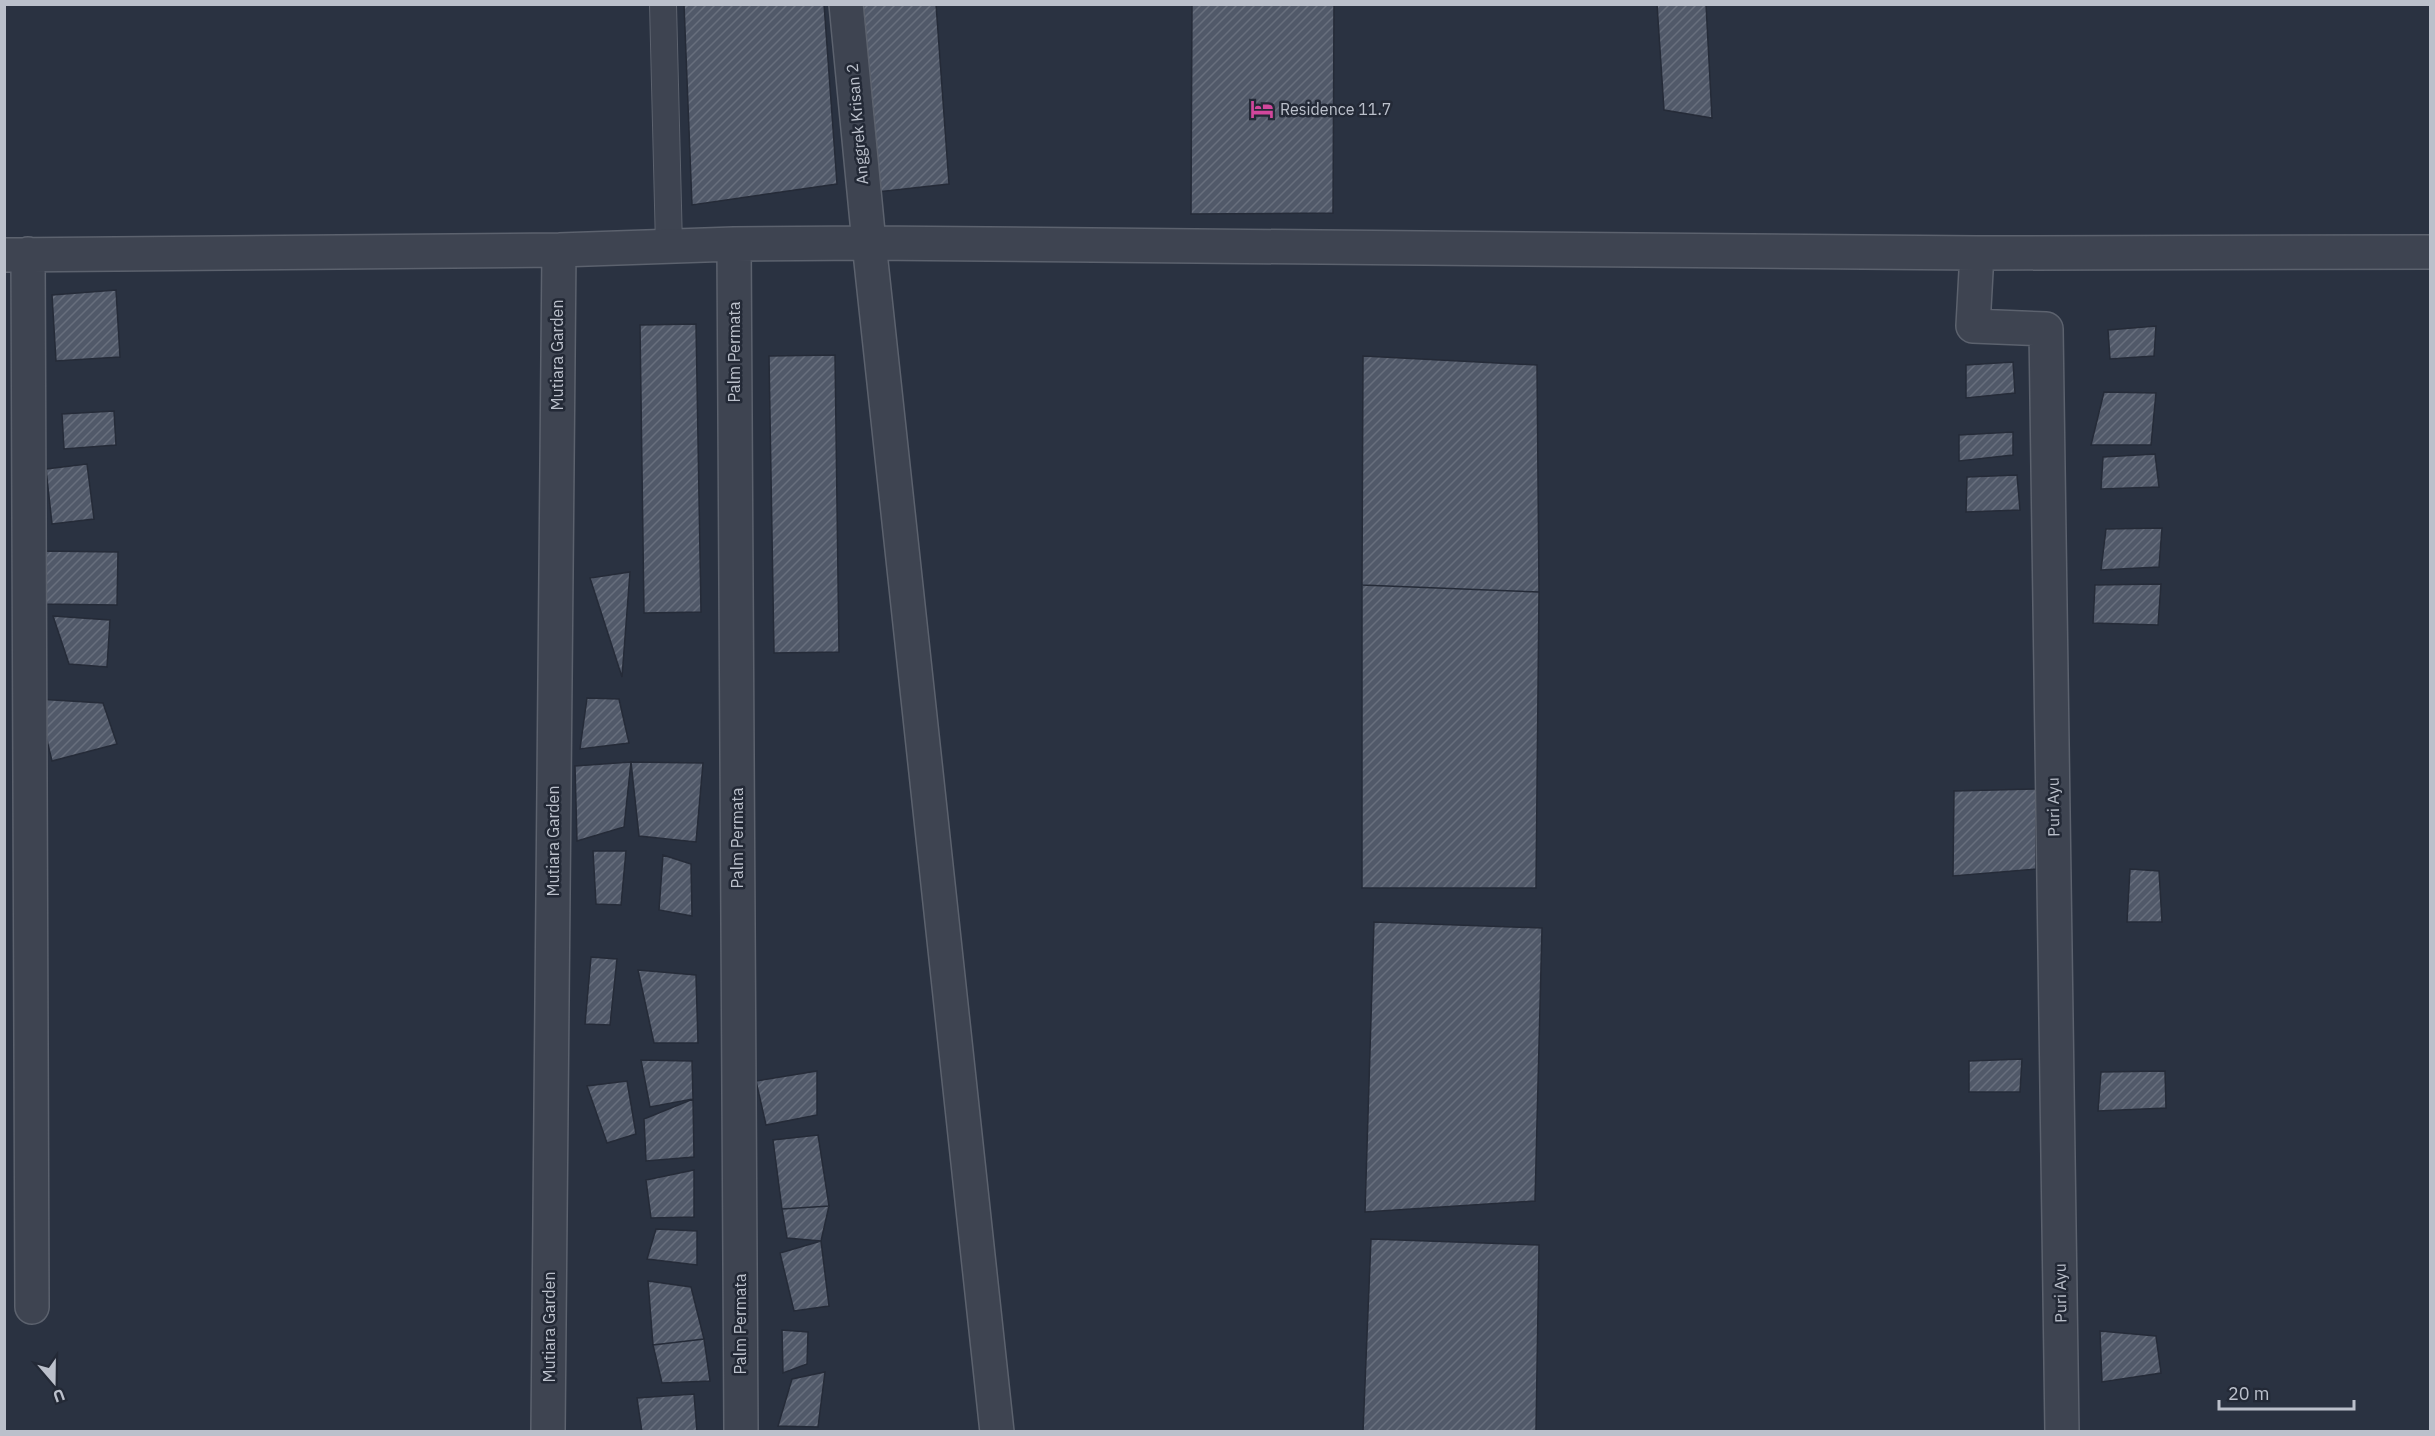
<svg xmlns="http://www.w3.org/2000/svg" width="2435" height="1436" font-family="'IBM Plex Sans',sans-serif">
	<defs>
		<pattern id="building-hatch" width="6" height="6" patternUnits="userSpaceOnUse" patternTransform="scale(1.5)"><rect width="6" height="6" fill="#515969"/><path d="M-1 1l2-2M0 6l6-6M5 7l2-2" fill="none" stroke="#686f7d"/></pattern>
	</defs>
	<rect width="100%" height="100%" fill="#2a3241"/>
	<path fill="url(#building-hatch)" stroke="#252b38" stroke-width="1.5" d="M684,4H824L837,184L692,205Z
		M858,4H936L949,184L877,192Z
		M1192,4H1334L1333,213L1191,214Z
		M1657,4H1706L1712,118L1664,110Z
		M116,290L120,357L56,361L52,295Z
		M696,324L701,612L644,613L640,325Z
		M2156,326L2154,356L2110,359L2108,330Z
		M835,355L839,652L774,653L769,356Z
		M1363,356L1537,365L1539,592L1362,585Z
		M2013,362L2015,393L1966,398V365Z
		M2104,392L2156,393L2151,445H2091Z
		M114,411L116,445L64,449L62,414Z
		M2013,432V455L1959,461V435Z
		M2155,454L2159,487L2101,489L2103,457Z
		M87,464L94,519L52,524L46,469Z
		M2017,475L2020,510L1966,512L1967,477Z
		M2162,528L2159,567L2101,570L2106,529Z
		M41,551L118,552L117,605L40,604Z
		M630,572L622,677L590,578Z
		M2161,584L2158,625L2093,623L2095,585Z
		M1362,585L1539,592L1536,888H1362Z
		M53,616L110,620L107,667L69,664Z
		M587,698L619,699L629,743L580,749Z
		M37,699L103,703L117,744L52,761Z
		M631,762L703,763L696,842L639,836Z
		M631,762L624,827L577,841L575,766Z
		M2036,789V869L1953,876L1954,791Z
		M593,851H626L621,905L596,904Z
		M663,855L691,864L692,916L659,910Z
		M2130,869L2159,871L2162,922H2127Z
		M1374,922L1542,928L1535,1201L1365,1212Z
		M591,957L617,959L610,1025L585,1024Z
		M638,970L696,975L698,1043H654Z
		M2022,1059L2020,1092H1969V1061Z
		M641,1060L692,1061L693,1099L650,1107Z
		M817,1071V1115L766,1125L756,1081Z
		M2165,1071L2166,1108L2098,1111L2101,1072Z
		M627,1081L636,1134L607,1143L587,1086Z
		M693,1099L694,1157L646,1161L644,1119Z
		M818,1135L829,1206L782,1209L773,1140Z
		M694,1170V1217L651,1218L646,1180Z
		M829,1206L821,1241L787,1238L782,1209Z
		M656,1229L697,1231V1265L647,1259Z
		M1371,1239L1539,1245L1536,1432H1363Z
		M821,1241L829,1306L794,1311L780,1253Z
		M648,1281L691,1287L704,1339L653,1345Z
		M782,1330L808,1332L807,1364L783,1373Z
		M2100,1331L2156,1336L2161,1373L2102,1382Z
		M704,1339L710,1381L662,1383L653,1345Z
		M825,1372L818,1427L778,1426L792,1379Z
		M694,1394L697,1432H642L637,1398Z"/>
	<g fill="none" stroke-linecap="round" stroke-linejoin="round">
		<g stroke="#5c626e" stroke-width="28">
			<path id="lane" d="M663,4L669,246"/>
		</g>
		<g stroke="#5c626e" stroke-width="36">
			<path id="street" d="M846,4L869,243L997,1432
				M734,244L741,1432
				M1977,253L1973,326L2046,329L2062,1432
				M28,254L32,1307
				M4,255L559,250L734,244L869,243L1977,253L2430,252
				M548,1432L559,250"/>
		</g>
		<use href="#lane" stroke="#3e4451" stroke-width="26"/>
		<use href="#street" stroke="#3e4451" stroke-width="33"/>
	</g>
	<defs>
		<g id="hotel-bare" transform="scale(1.8)"><path d="M-6-4.5h1.5V1H6V5H4.5V3h-9V5H-6ZM-4 0a1.8 1.8 0 1 1 3.6 0ZM.5 0V-2.5h3Q6-2.5 6 0Z" fill="#d1479c" stroke="#232936" stroke-width="2.5" paint-order="stroke"/></g>
	</defs>
	<g fill-rule="evenodd">
		<use href="#hotel-bare" x="1262" y="109"/>
	</g>
	<g text-anchor="middle" dominant-baseline="central" stroke-width="5" stroke-linejoin="round" paint-order="stroke">
		<g font-size="16" fill="#bbc0cb" stroke="#232936" text-anchor="start">
			<text x="1280" y="109">Residence 11.7</text>
		</g>
		<g font-size="16" fill="#bbc0cb" stroke="#232936">
			<text transform="translate(857 124) rotate(-95)">Anggrek Krisan 2</text>
			<text transform="translate(734 352) rotate(-90)">Palm Permata</text>
			<text transform="translate(557 355) rotate(-90)">Mutiara Garden</text>
			<text transform="translate(2053 807) rotate(-91)">Puri Ayu</text>
			<text transform="translate(737 838) rotate(-90)">Palm Permata</text>
			<text transform="translate(553 841) rotate(-90)">Mutiara Garden</text>
			<text transform="translate(2060 1293) rotate(-91)">Puri Ayu</text>
			<text transform="translate(740 1324) rotate(-90)">Palm Permata</text>
			<text transform="translate(549 1327) rotate(-90)">Mutiara Garden</text>
		</g>
	</g>
	<rect width="2435" height="1436" fill="none" stroke="#bbc0cb" stroke-width="12"/>
	<g transform="translate(54 1382) rotate(160)" stroke="#232936" stroke-width="4.5" paint-order="stroke">
	<path d="M0-4.5L10 22L0 15L-10 22Z" fill="#bbc0cb"/>
	<text y="-9" font-size="16" font-weight="bold" text-anchor="middle" fill="#bbc0cb">U</text>
	</g>
	<path d="M2219 1400v9h135v-9" fill="none" stroke="#bbc0cb" stroke-width="3"/>
	<text x="2228" y="1400" font-size="18" fill="#bbc0cb" stroke="#232936" stroke-width="4.5" paint-order="stroke">20 m</text>
</svg>
